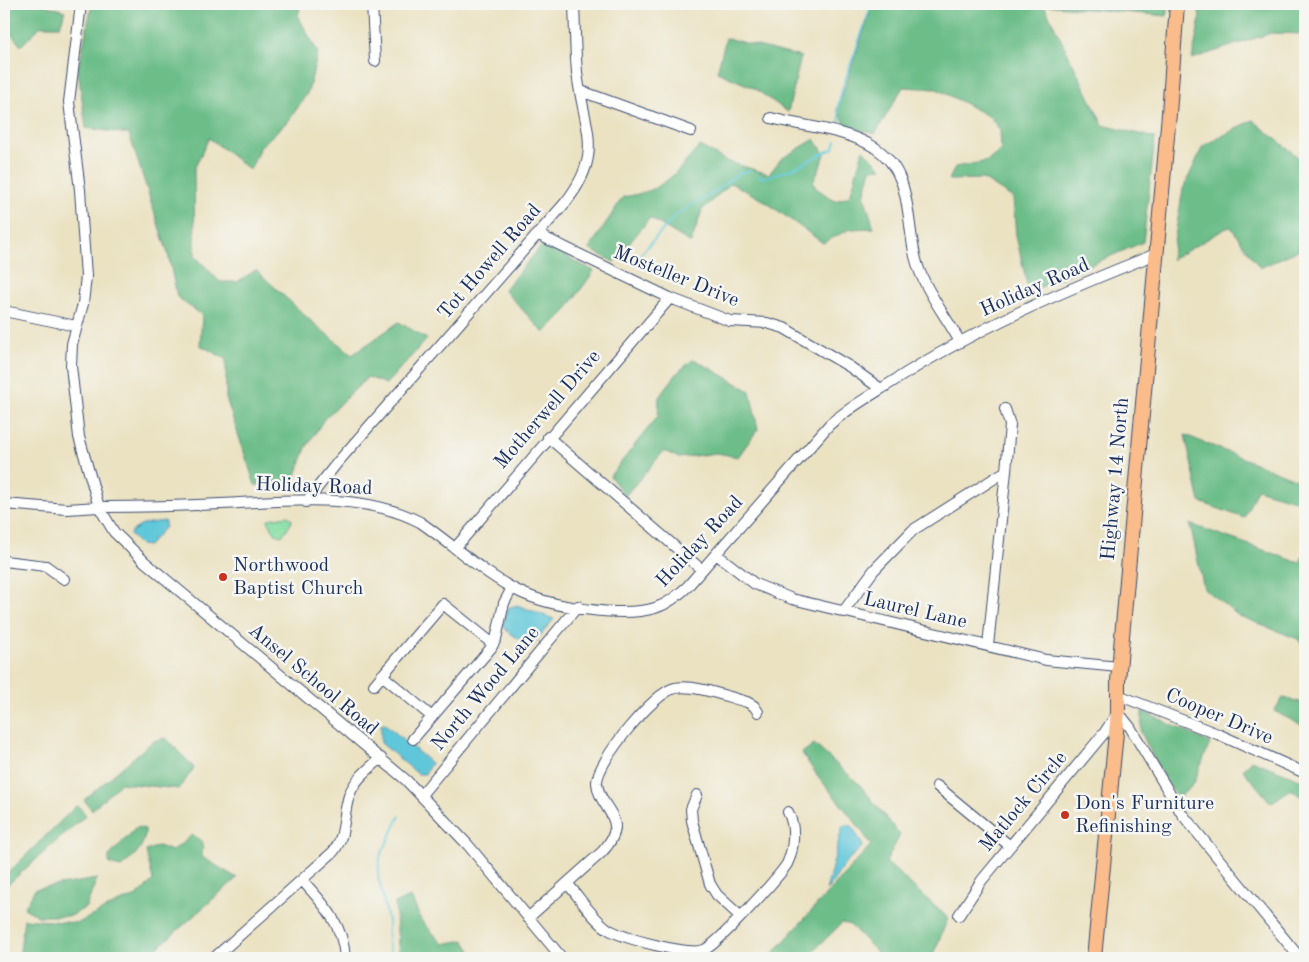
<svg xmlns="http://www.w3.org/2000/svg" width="1309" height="962" font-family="'Old Standard TT',serif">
	<rect width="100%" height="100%" fill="#f6f6f2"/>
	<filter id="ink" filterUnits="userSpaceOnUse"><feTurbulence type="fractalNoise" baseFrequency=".02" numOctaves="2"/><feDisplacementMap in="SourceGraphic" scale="10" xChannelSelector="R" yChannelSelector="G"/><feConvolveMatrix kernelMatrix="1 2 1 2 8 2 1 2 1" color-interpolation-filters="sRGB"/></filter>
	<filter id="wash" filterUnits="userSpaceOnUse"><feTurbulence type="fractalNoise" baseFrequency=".0096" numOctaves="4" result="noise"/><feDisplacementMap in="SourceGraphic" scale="20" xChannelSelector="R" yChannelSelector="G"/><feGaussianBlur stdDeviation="1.12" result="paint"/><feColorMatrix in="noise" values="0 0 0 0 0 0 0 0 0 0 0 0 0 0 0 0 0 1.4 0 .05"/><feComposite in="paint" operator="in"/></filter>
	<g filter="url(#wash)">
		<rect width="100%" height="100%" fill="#ebe2c2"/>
		<path fill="#86dea2" stroke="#508680" d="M287,516L291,518L292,522L282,536L277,535L269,523L268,519Z"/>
		<path fill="#6cbd88" stroke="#447673" d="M4,4H41L65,11L60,26H41L21,46L4,26Z
			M92,4H301L298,16L318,53L308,92L290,119L261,146L250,170L209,138L194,169L195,256L220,282H237L256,270L310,320L352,355L399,322L427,339L386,384L368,377L324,419L306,448L293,483L255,485L226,398V359L200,345L202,315L177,297L168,254L129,134L86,128L78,70Z
			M873,4H1167V16L1044,5L1103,125L1155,138L1143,242L1029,292L1016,236L1013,198L983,179L949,180L955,167L988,161L1001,150L1000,130L990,117L937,89L903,87L875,134L847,126L837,110Z
			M1198,4H1305V34L1271,33L1192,59L1200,19Z
			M726,38L801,57L788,112L754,88L717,72Z
			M1253,120L1305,163V247L1260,268L1230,226L1171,260L1183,189L1203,146Z
			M815,139L825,155L813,183L816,188L835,201L850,196L863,150L882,168L871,169L864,196L874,228L850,229L823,243L763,200L731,183L702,210L691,243L650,218L614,262L589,249L623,197C664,191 673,176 700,146L726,161L769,174L781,159Z
			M543,244L594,271L564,313L544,333L504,290Z
			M694,359L750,391L758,429L738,457L717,453L679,458L664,451L625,496L610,476L658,416L659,397L678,372Z
			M1185,435L1305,483V503L1257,489L1244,518L1200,502Z
			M1190,524L1300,563L1305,551V649L1298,639L1239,616L1204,589Z
			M1283,698L1305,703V727L1274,711Z
			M1142,711L1210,743L1193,785L1178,798L1160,771L1141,732Z
			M166,738L194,768L179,789L121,783L92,810L84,800L153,741Z
			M814,744L860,785L900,835L886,862L948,918L932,958H883L850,925L842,923L806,958H769L871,845C851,812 822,786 802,753Z
			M1251,760L1305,781V800L1291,789L1271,803L1243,770Z
			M77,805L86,815L4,888V877Z
			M137,827L145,829C146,846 134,857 121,867L109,864V856Z
			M192,835L203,842L202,857L237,878L146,958H19L24,919L78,923L117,903L137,896L153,880L146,851L158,846L172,851Z
			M97,879L86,907L71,916H38L24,908L35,889Z
			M411,897L421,920L443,944L464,940L476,958H399L395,903Z"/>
		<path fill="#5ec7d9" stroke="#3c7b9c" d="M165,521V527L148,546L140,545L130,535L131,532L143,524Z
			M517,605L554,619L531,647L507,631L503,625L508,608Z
			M385,724L431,763L425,774H418L381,743V725Z
			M846,824L852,826L863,846L848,860L826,891L842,828Z"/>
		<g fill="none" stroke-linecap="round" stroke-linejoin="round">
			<path stroke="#5ec7d9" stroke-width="2" d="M840,125L838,106L843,86L872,4
				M759,176L763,178L792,169L834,148L836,141
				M640,255L678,213L712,194L739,173L750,171
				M392,958L388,943V920L378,876L380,857L400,816"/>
		</g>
	</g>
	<g filter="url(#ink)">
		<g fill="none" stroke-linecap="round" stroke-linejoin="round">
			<g stroke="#3a4a6d" stroke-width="12">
				<path id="minor" d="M81,4L69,102L80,190L86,276L83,304L72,344L71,366L79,437L99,507C140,507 181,506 221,504C285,501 361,491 420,522C452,544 485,575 520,592C551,607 622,618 655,608C668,604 677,596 687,587L829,425C848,408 870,396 892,382C974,329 1065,290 1156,254
					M372,4L375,61
					M581,91L691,131
					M771,118C804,127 845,129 874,147C918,175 903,231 920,272C930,297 947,318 960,342
					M537,234L670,298L730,321L767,323L784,328L850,367L881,389
					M4,311L76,326
					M548,437L702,570
					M306,502L337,463L565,203C606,152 583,128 577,72C575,50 575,27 574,4
					M4,504L67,509L99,507L114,532L145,562L406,780L468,845L562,958
					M456,547L670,298
					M716,554L755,584L792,599L1046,660L1119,667
					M4,561L46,566L64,579
					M843,612L874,570L913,530L1006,471L1010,425L1005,409
					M988,646L1006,471
					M382,675L432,717
					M374,685L443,604L493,644
					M1118,695L1220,735L1305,773
					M413,739L491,648L496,639L504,603L512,588
					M937,786L1010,846
					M421,795L578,606
					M697,795L691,809L692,821L710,884L717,895L740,916
					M302,880C324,904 343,924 345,958
					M567,883C580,898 592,918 608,929C622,938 689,956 704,950C718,944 777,879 787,864C794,849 796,827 788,812
					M959,915L982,880L1105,732L1118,712L1130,727L1182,814L1300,958
					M528,918L602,852C633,818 599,811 597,783C596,762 655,691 675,688C694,684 728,697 747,702L754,706L758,712
					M214,958L333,852C347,835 342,813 350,793C356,778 370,768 381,758"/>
			</g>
			<g stroke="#3a4a6d" stroke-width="16">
				<path id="major" d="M1094,958L1118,712V681L1169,114L1177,4"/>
			</g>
			<use href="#minor" stroke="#fff" stroke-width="10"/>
			<use href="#major" stroke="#f9bc8a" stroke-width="14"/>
		</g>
	</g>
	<g fill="#c8321e" stroke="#f6f6f2" stroke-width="2">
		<circle cx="223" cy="577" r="5"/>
		<circle cx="1065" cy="815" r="5"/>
	</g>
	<g text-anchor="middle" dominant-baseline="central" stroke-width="5" stroke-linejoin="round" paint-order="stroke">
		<g font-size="20" fill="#1b2f5e" stroke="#f6f6f2">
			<text transform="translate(490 262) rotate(-49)">Tot Howell Road</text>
			<text transform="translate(676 277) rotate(22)">Mosteller Drive</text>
			<text transform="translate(1035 288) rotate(-24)">Holiday Road</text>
			<text transform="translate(548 410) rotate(-49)">Motherwell Drive</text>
			<text transform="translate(1116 479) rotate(-85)">Highway 14 North</text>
			<text transform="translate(314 487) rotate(2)">Holiday Road</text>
			<text transform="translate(700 542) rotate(-47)">Holiday Road</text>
			<text transform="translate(915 611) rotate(13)">Laurel Lane</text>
			<text transform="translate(313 680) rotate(40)">Ansel School Road</text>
			<text transform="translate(486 689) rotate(-50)">North Wood Lane</text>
			<text transform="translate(1219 717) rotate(23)">Cooper Drive</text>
			<text transform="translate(1024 802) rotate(-50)">Matlock Circle</text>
		</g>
		<g font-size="20" fill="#1b2f5e" stroke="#f6f6f2" text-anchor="start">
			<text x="233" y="566">Northwood<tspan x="233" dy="23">Baptist Church</tspan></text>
			<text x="1075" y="804">Don's Furniture<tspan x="1075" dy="23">Refinishing</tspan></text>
		</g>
	</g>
	<rect width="1309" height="962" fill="none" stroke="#f6f6f2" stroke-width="20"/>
</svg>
